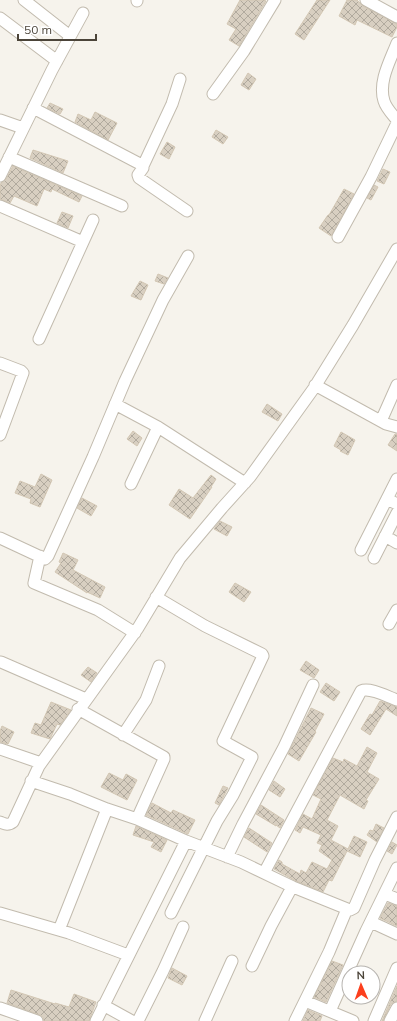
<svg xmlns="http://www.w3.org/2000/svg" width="397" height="1021" font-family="Mulish,sans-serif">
	<defs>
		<pattern id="building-cross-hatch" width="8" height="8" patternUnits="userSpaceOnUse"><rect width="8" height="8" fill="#d8cfc1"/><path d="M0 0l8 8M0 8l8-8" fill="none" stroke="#b1aa9e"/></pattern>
	</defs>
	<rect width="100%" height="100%" fill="#f6f3ec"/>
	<path fill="url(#building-cross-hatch)" stroke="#d3c7b4" d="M240,0H264L266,1L239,46L229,40L236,29L227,24Z
		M317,0H330L304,40L295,34Z
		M347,0H357L363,6L397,24V27L392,37L357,20L355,25L339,16Z
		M248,73L256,79L249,90L241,85Z
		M50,103L63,109L60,114L47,108Z
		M95,112L117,123L108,140L75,122L78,114L91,120Z
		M216,130L228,137L223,144L212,137Z
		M167,142L175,147L169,159L160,154Z
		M33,150L68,161L63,173L30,158Z
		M13,166L82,196L79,202L52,189L51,192L44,189L37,206L14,196L10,203L0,199V186L1,183L6,179Z
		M383,169L390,172L384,184L377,181Z
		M374,185L378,187L371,200L367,198Z
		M344,189L354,194L331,236L319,228L328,215H329Z
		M62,212L73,216L68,228L57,223Z
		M158,274L168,278L164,284L155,281Z
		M140,281L148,285L141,300L131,296Z
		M267,404L282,414L278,421L262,412Z
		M133,431L142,438L137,446L127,439Z
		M341,432L355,440L348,455L340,451L341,450L334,446Z
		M395,434H397V451L388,445Z
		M41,474L52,480L40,507L30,503L31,499L15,493L20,481L35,487Z
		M211,475L216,479L211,487H212L190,519L169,505L179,489L193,498Z
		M82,498L97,506L91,516L77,508Z
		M220,521L232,527L227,536L214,529Z
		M63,553L78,560L73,570L105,587L100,598L87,592V593L55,572L61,563L59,562Z
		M235,583L251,592L244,602L229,592Z
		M306,661L319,670L314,678L300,670Z
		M88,667L97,673L91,682L81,675Z
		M326,683L340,692L334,701L320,692Z
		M380,701L397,707V716L386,709L370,735L361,729L370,714L372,715Z
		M51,702L71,710L60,725L57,724L50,739L31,733L35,723L41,725Z
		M311,708L324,714L315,731L316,732L299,761L288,754Z
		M2,726L14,732L8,744L0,742V731Z
		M367,747L377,753L367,772L379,779L366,800L368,801L364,809L340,795L327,820L338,826L331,840L348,849L354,836L367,842L360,857L347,851L332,881L329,880L323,892L296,881L274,869L279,860L282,862V864L300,874L301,870L306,873L312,862L327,869L332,860L319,851L322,845L317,843L321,835L303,827L300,833L295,830L303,814L312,819L321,799L313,795L333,758L343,762L344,759L357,766Z
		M109,773L123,780L126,774L137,780L127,800L101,787Z
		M274,781L285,789L280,797L269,790Z
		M223,786L228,788L219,805L215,803Z
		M152,803L171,813L173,810L195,820L188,834L146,815Z
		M261,805L284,820L280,828L276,825V826L256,814Z
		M376,824L384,828L377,842L367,835L370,830L373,831Z
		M136,826L167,840L161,852L151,847L154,842L133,835Z
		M249,828L272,843L267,852L244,837Z
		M392,842L397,845L392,854L387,851Z
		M388,903L397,906V926L380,918Z
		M332,961L343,965L326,1002L314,997Z
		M172,968L187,976L182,985L168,978Z
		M397,986V1001L391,1004L383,1021H382Z
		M11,990L55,1004V1003L69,1007L74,994L96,1002L89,1021H44L43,1017L40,1015L7,1003Z
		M308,1010L322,1016L320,1021H303Z"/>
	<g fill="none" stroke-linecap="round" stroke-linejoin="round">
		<g stroke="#c2bbae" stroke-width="13">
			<path id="minor" d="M24,0L70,36
				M366,0L397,17
				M137,1V0
				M0,18L57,61
				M397,43C390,61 378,82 384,101C386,108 392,114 397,120
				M213,94L244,51L275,0
				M33,108L142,165L143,168L138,175L139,178L187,211
				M0,120L23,128
				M9,157L122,206
				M143,166L172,104L180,79
				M0,176L52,70L83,13
				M0,206L83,242L39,339
				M338,237L371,177L397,123
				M83,242L93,220
				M0,363L21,371L23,373L0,435
				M315,385L386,424L397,427
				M115,404L158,427L245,483
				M381,421L397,385
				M131,484L158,427
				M387,499L397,504
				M385,536L397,543
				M0,538L43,558L45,559L48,556L93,457L125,381L163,300L188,256
				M361,550L397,479
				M40,556L34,583L98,610L135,633
				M374,558L397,513
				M156,597L205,626L262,654L263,656L223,741L252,757L233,795L217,821L171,913
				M389,624L397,610
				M1,662L86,699
				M78,709L164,757V759L137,819
				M123,735L146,700L159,666
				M0,749L41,763
				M31,781L70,794L107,809L137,819L186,841L241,862L293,887L350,910L354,908L375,860L397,817
				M0,822C5,824 8,826 13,822L39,766L138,628L180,558L222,508L250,477L314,388L353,325L397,249
				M227,857L243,824L284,747L313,685
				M264,873L361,691C370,687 388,697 397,700
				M385,894L397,899
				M0,913L69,933L128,955
				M371,922L397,934
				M59,930L107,809
				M252,966L271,926L292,887
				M305,1001L353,1021
				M103,1005L132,1021
				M0,1008L37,1021
				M330,1011L366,931L397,868
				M96,1021L186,841
				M138,1021L163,971L183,927
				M205,1021L232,961
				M295,1021L329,952L347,909
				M374,1021L397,968
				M390,1021L397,1008"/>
		</g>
		<use href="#minor" stroke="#fff" stroke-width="11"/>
	</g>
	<g transform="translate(361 985) rotate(358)"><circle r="19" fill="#ffffff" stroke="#b7b4b0"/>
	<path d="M0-3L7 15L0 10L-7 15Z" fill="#fc3f1d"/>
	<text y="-6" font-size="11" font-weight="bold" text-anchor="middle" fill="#4b4439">N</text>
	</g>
	<path d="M18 34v6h78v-6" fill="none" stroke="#4b4439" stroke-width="2"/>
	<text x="24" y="34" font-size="12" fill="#4b4439" stroke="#ffffff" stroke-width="3" paint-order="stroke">50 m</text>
</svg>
